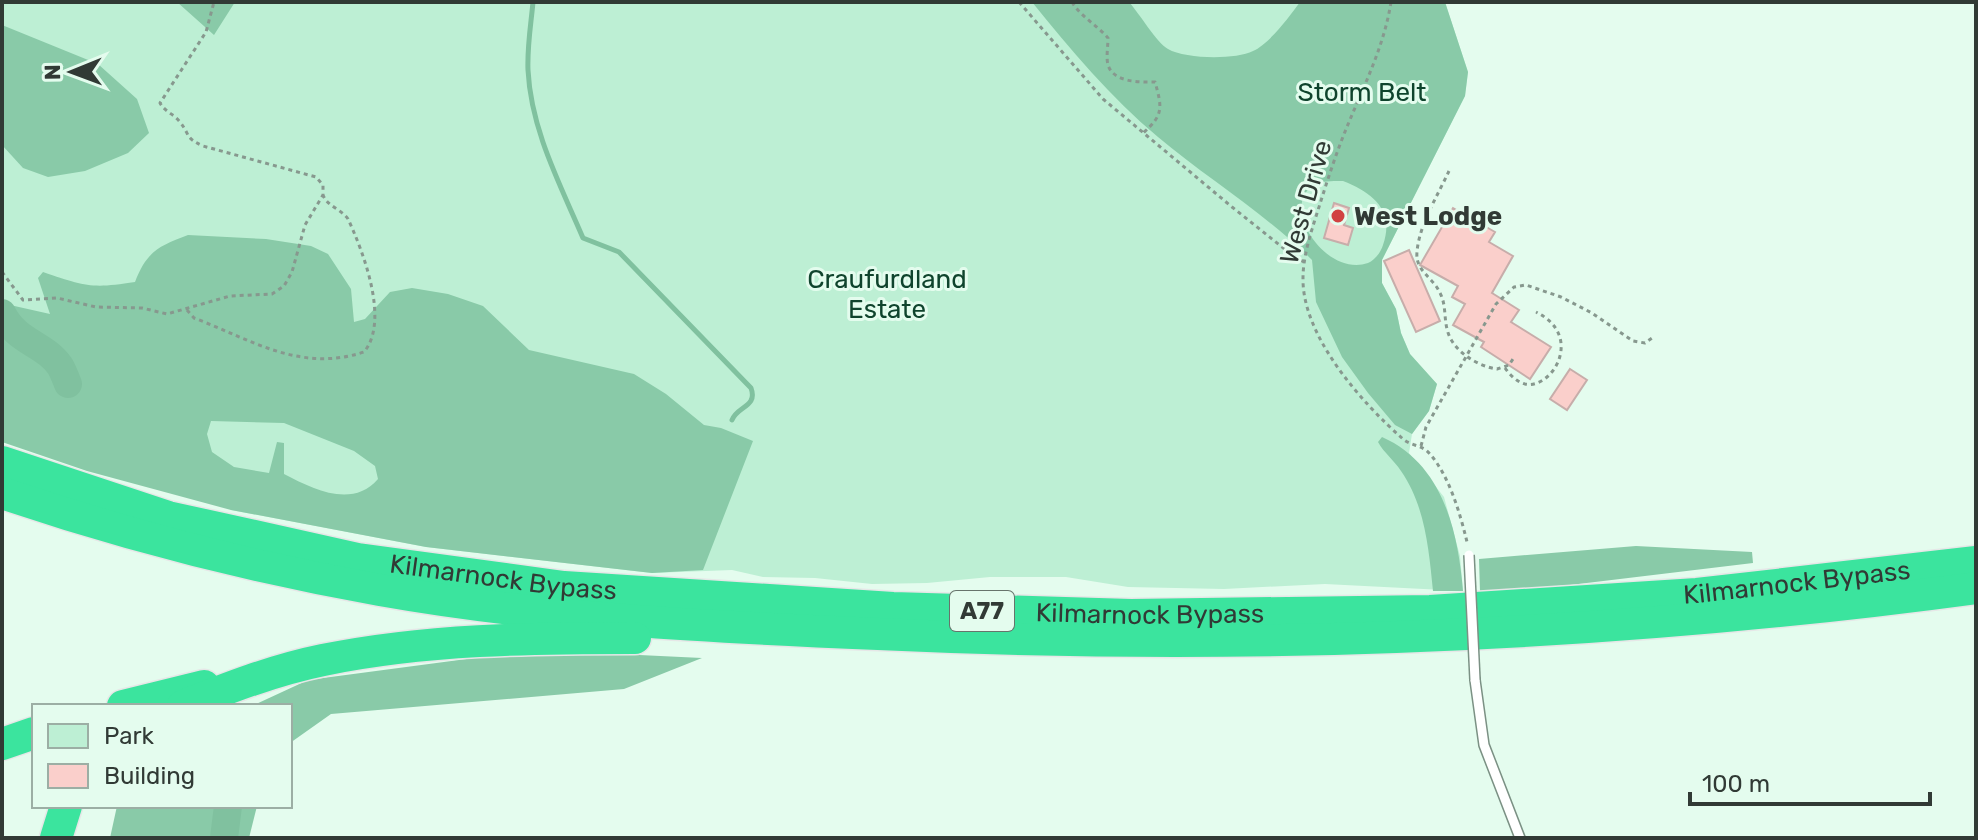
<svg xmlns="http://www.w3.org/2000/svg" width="1978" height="840" font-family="Rubik,sans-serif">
	<rect width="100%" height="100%" fill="#e4fcee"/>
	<path fill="#bdefd4" d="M2,2H1445L1468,72L1465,96L1382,260V283L1396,309L1401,333L1410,354L1437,384L1429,411L1412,434L1409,453L1444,497L1460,556L1463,591L1325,584L1224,589L1128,587L1066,577H990L927,583L872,584L815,578L763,577L732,570L652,573L426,547L231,510L2,313Z"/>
	<path fill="#89caa8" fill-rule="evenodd" d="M177,2H235L214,35Z
		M1032,2H1129C1139,13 1157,43 1168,49C1185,59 1235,60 1253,51C1269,44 1290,16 1300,2H1445L1468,72L1465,96L1382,260V283L1396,309L1401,333L1410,354L1437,384L1429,411L1412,434L1395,425L1368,393L1342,357L1316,302L1312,260C1266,214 1208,179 1158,137C1110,97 1071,50 1032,2ZM1343,181C1373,193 1395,210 1383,245C1381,252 1375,260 1368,263C1324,278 1275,201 1318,183C1325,181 1336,181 1343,181Z
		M2,25L98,64L137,99L149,133L128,153L85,171L48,177L23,168L2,145Z
		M188,235L266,239L311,246L328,254L351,289L354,322L365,319L390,292L412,288L448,294L483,306L529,350L634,374L666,394L704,425L721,428L753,441L703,570L652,573L426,547L231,510L87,471L2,442V309L10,305L50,314L38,278L43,272C84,286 91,289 135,282C147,251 159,246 188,235ZM211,421L284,423L354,451L375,466L378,479C352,509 313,489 284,474V443L277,442L269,473L234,467L212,452L207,434Z
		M1382,437C1443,464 1458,531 1463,591H1433C1429,550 1425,505 1401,471C1394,460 1384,453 1378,442Z
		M1636,546L1752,552L1753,563L1570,585L1480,592L1479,559Z
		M535,650L702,658L624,689L331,714L290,743V706H252L308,680Z
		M117,806H257L249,838H110Z"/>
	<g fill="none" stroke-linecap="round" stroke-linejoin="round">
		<path stroke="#80c19f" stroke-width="5" d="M533,2C531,24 527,47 528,70C531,130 560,184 583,238L619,252L751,388C758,407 737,406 732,420"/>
		<path stroke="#80c19f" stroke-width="28" d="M2,313C17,343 44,343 60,366C63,371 66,379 68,384
			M224,838L228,806"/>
	</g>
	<path fill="#facfcb" stroke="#c7adaa" stroke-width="2" d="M1334,203L1349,208L1344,225L1353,228L1348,245L1324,238Z
		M1453,208L1495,232L1489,242L1513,256L1492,293L1519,310L1511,322L1551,347L1530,379L1481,347L1484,342L1453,325L1465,304L1452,297L1458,286L1420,265Z
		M1409,250L1440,321L1416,332L1384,261Z
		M1570,369L1587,380L1567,410L1550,399Z"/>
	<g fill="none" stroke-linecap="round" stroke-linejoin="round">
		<g stroke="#7b9184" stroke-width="12">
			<path id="lane" d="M1475,680L1484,745L1520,838"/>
		</g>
		<g stroke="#e6e7e7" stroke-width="35">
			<g id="highway">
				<path id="s1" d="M2,462L168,517L358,559L564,587L893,608L1131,615L1430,611L1697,594L1976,562"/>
				<path d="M2,493C126,535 251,567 380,590C543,619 712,627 878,634C1245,651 1612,637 1976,588"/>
				<path d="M123,706L204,686"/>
				<path d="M183,706C228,688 274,670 323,660C426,639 531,638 635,638"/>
				<path d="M2,744L34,733"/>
				<path d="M56,838L66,806"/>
			</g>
		</g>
		<path stroke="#87988e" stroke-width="3" stroke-dasharray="4 4" stroke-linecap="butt" d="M1019,2L1103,99L1232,207L1292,255L1304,262
			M1072,2C1080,16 1097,25 1108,38C1108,46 1106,58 1108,65C1114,83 1140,82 1155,82C1162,107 1164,115 1143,133
			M1391,2C1383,54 1356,100 1338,150C1331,169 1325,188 1319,207C1312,229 1303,255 1303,278C1302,336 1362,403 1403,439C1411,446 1422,445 1429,453C1449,475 1460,513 1467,542
			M1449,171C1438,195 1419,225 1417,252C1415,271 1433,277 1440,293C1446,304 1444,317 1447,329C1452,351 1477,366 1497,369L1509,365L1515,356
			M2,272L23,300L57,298L96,307L142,308L167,314L230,296L272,294L284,286L292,272L305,225L323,195V185L316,177L203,146C184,137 191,136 180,122C174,114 165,112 160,103L206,32L214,2
			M187,310L194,318C252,340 300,373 364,352C390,321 363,251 348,219C341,209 327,206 323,195
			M1505,368C1510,375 1517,382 1525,384C1552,390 1585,336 1536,312
			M1421,446L1426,427L1496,304L1514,287L1526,285L1561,297L1592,313L1633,341L1645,343L1655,336"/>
		<use href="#lane" stroke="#fff" stroke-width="9"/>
		<use href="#highway" stroke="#3be49e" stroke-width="32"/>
		<g stroke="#7b9184" stroke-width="12" stroke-linecap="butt">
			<path id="lane-bridge" d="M1469,555L1475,680"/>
		</g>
		<use href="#lane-bridge" stroke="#fff" stroke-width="9"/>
	</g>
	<circle fill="#d14242" stroke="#e4fcee" stroke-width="3" cx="1338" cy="216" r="8"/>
	<g text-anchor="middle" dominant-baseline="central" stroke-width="6" stroke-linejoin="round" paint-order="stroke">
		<rect fill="#e4fcee" stroke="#67746c" stroke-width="2" x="950" y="591" width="64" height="40" rx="6"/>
		<g font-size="24" font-weight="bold" fill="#313a35">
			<text x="982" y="611">A77</text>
		</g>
		<g font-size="26" fill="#0f442d" stroke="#e4fcee">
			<text x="1362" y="92">Storm Belt</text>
			<text x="887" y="279">Craufurdland<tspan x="887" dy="30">Estate</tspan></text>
		</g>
		<g font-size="26" fill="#313a35" stroke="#e4fcee">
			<text transform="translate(1306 202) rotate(-74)">West Drive</text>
			<text stroke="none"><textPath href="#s1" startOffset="516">Kilmarnock Bypass</textPath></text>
			<text stroke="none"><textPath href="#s1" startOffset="1812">Kilmarnock Bypass</textPath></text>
			<text stroke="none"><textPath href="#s1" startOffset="1164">Kilmarnock Bypass</textPath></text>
		</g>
		<g font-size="26" font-weight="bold" fill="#313a35" stroke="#e4fcee" text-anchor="start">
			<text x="1354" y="216">West Lodge</text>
		</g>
	</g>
	<rect width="1978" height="840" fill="none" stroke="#313a35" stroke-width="8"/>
	<rect x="32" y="704" width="260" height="104" fill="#e4fcee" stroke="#9caea4" stroke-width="2"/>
	<rect x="48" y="724" width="40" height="24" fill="#bdefd4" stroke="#9caea4" stroke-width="2"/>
	<text x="104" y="744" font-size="24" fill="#313a35">Park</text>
	<rect x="48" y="764" width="40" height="24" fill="#facfcb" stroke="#9caea4" stroke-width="2"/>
	<text x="104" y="784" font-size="24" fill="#313a35">Building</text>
	<g transform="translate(72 72) rotate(269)" stroke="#e4fcee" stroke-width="6" paint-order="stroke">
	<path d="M0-6L14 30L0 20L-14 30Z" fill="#313a35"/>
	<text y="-12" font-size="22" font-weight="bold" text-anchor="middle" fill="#313a35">N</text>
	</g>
	<path d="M1690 792v12h240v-12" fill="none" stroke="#313a35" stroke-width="4"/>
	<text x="1702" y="792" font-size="24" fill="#313a35" stroke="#e4fcee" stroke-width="6" paint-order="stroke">100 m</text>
</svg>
